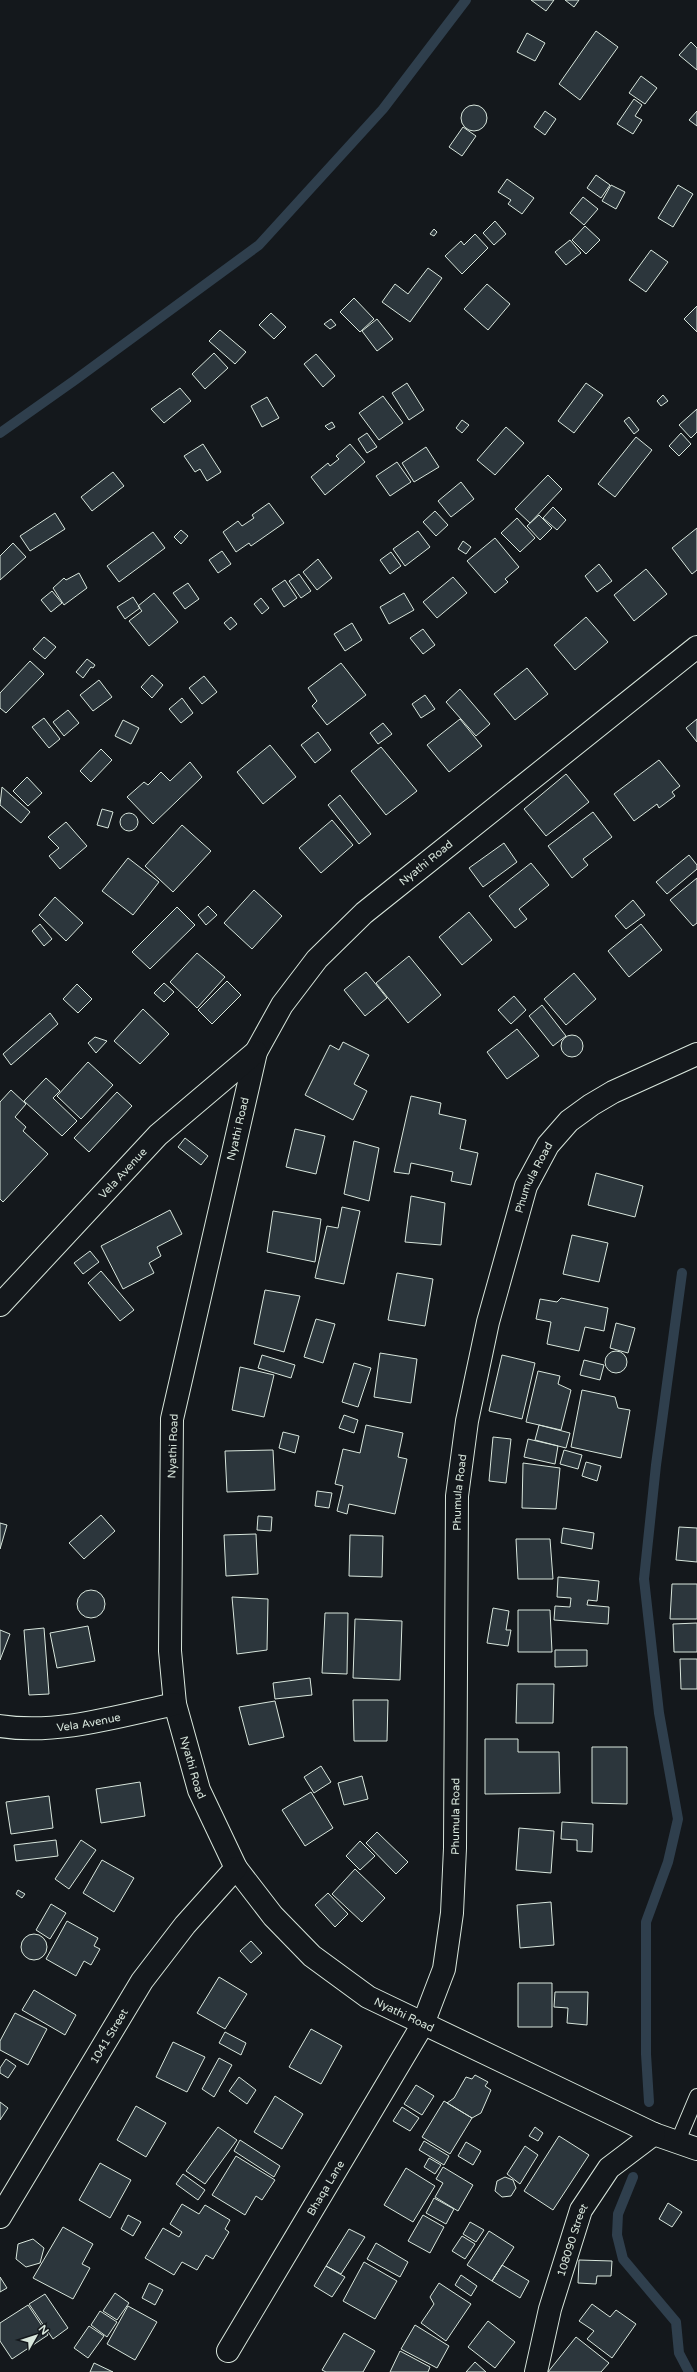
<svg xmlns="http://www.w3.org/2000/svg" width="697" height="2372" font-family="'Varela Round',sans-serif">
	<rect width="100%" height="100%" fill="#14181c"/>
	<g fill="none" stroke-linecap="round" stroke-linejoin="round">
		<path stroke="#2f3f4d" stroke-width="10" d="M0,433L75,380L259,245L383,109L466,0
			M649,2102L646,2054V1922L668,1862L678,1819L659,1713L644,1579L656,1465L682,1273
			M633,2177L618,2214L617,2235L623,2259L676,2322L679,2353L689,2372"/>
	</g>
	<path fill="#2c363c" stroke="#d8e6dc" d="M531,0H554L546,11Z
		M565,0H579L574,7Z
		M596,31L618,47L580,100L559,84Z
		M527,33L545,43L535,61L517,52Z
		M691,42L697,48V70L679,55Z
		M641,76L657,88L645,104L629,93Z
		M634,99L642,105L635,116L642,120L633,134L617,124Z
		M461 118a13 13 0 1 1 26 0a13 13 0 1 1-26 0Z
		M545,111L556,119L545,135L534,127Z
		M697,111V126L689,120Z
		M463,127L476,136L462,156L449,147Z
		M596,175L610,185L601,198L587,188Z
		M507,179L534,198L522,214L508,204L511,200L498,192Z
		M611,185L625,192L616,209L602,201Z
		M678,185L693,194L673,227L658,218Z
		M583,197L598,209L584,225L570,213Z
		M495,221L506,234L494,245L483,233Z
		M585,226L600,240L586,254L572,240Z
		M434,229L437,232L434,236L430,234Z
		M475,234L488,248L462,274L445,256L461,241L464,245Z
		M570,240L581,253L566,265L555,252Z
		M651,250L668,262L646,292L629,280Z
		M428,268L442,278L410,322L382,302L395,284L408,294Z
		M487,284L510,304L488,330L464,309Z
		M354,298L374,319L360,332L340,312Z
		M697,306V332L684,319Z
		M271,313L286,327L274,339L259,325Z
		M331,319L336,325L330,329L324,324Z
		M377,319L393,339L377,351L362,331Z
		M220,330L246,352L235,364L209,341Z
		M214,353L228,368L205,389L192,374Z
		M316,354L335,376L323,387L304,364Z
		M407,383L424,410L409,420L392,393Z
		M586,383L603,395L574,433L558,421Z
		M180,388L191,401L164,423L151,409Z
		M663,395L668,401L661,406L657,401Z
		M383,396L403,423L379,440L359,413Z
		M267,397L279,418L262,427L251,406Z
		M697,409V432L691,438L679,425Z
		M629,417L639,430L634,434L624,421Z
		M462,420L469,425L462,433L456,428Z
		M332,422L335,427L329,430L325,426Z
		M506,427L524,443L495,475L477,460Z
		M367,433L377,447L367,453L358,439Z
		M681,433L691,444L679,456L669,446Z
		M636,437L652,450L615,497L598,484Z
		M203,444L221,472L207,481L200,469L195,472L184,456Z
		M350,444L365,462L325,495L311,477L328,463L330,466L339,459L336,456Z
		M426,447L439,467L414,482L402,463Z
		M397,462L411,482L390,496L376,476Z
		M113,472L124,486L92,511L81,497Z
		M548,475L562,489L530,523L515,509Z
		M461,482L474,499L451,517L438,501Z
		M269,503L284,523L251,546L249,543L236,552L223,532L238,521L242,526L254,518L252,515Z
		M553,507L566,520L557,530L543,518Z
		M435,511L448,525L436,536L423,522Z
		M55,513L65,529L30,551L20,536Z
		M539,515L552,528L540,540L527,526Z
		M517,518L535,538L520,552L501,533Z
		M697,528V570L692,574L672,548Z
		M181,530L188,536L181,544L174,537Z
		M418,531L430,547L405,566L393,549Z
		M153,532L165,548L119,582L107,566Z
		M495,538L519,567L505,579L508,582L495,593L467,561Z
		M463,541L471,547L466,554L458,549Z
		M13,543L26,557L0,580V556Z
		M222,551L231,564L218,573L209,560Z
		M391,552L401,566L390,574L380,560Z
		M318,559L332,578L317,590L303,572Z
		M599,564L612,581L597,592L585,576Z
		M646,569L667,594L634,621L614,595Z
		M79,573L87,588L64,605L53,588L64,578L66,580Z
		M299,574L311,591L301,598L289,581Z
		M453,577L467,593L437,618L423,602Z
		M285,580L297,598L284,607L272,589Z
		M188,583L199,599L185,609L173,593Z
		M52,591L62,603L51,612L41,600Z
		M154,593L178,622L149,646L129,621L142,611L138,606Z
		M404,593L414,610L389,624L380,607Z
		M133,597L140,608L125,619L117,607Z
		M261,598L269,608L262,614L254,604Z
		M231,617L237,624L230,630L224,623Z
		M586,617L608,642L575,670L554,645Z
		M352,623L362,640L345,651L334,634Z
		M423,629L435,645L423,654L410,638Z
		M44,637L56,647L45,659L33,649Z
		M87,659L95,665L93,668L91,667L83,678L76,672Z
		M30,661L44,674L6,713L0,708V693Z
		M341,663L366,695L327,725L312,706L317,701L308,688Z
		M527,668L548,694L515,720L494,694Z
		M152,675L163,685L152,698L141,687Z
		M204,676L217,692L202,704L189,688Z
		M99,680L112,697L93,711L80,695Z
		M460,689L490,724L476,736L446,702Z
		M425,695L435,709L421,718L412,704Z
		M182,698L193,713L181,723L169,709Z
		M68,710L79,723L64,736L53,722Z
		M44,718L60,739L49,748L32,727Z
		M460,719L482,746L449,772L427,745Z
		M697,719V742L686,728Z
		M123,720L139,728L131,744L115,736Z
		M383,723L392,734L378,744L370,733Z
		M318,732L331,750L315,763L301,745Z
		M270,745L296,777L263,804L237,772Z
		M381,747L417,791L386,815L351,771Z
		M101,749L112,760L91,782L80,771Z
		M659,760L680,786L672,792L675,796L659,808L657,804L634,821L614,794Z
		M190,762L202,777L153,824L127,797L144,782L148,785L161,772L170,781Z
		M566,774L589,802L546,836L524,809Z
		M27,777L42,793L28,806L13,791Z
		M2,787L30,812L21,823L0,805Z
		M340,795L371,834L359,844L328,805Z
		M102,809L113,812L108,828L97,825Z
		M593,812L612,837L583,859L588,865L572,878L548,846Z
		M120 822a9 9 0 1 1 18 0a9 9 0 1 1-18 0Z
		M332,820L353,845L321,873L299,848Z
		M66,822L87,846L60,869L49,856L59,848L48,837Z
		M182,825L211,851L173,892L145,866Z
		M504,843L517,862L483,887L469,868Z
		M689,855L697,865V869L667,894L656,882Z
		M128,858L159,882L133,915L102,891Z
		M531,863L549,885L519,909L527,919L515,928L489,896Z
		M697,878V923L693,926L670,900Z
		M254,890L282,916L252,949L224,923Z
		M55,897L83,923L66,941L39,915Z
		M633,900L645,915L626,929L615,916Z
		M208,906L217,915L206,925L198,915Z
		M177,907L195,925L150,969L132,952Z
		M469,912L492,940L462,965L439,937Z
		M40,924L52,939L44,946L32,931Z
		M641,924L662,950L629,977L608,951Z
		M197,953L225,977L197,1008L170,982Z
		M409,956L441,995L408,1023L376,983Z
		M366,972L387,998L365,1016L344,990Z
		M574,973L596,999L566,1025L544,999Z
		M227,981L241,995L212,1024L198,1010Z
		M164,983L174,992L164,1002L154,993Z
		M77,984L92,999L78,1013L63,999Z
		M514,996L526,1010L511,1024L498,1010Z
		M542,1005L566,1036L553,1046L529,1016Z
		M143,1009L169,1034L140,1064L114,1041Z
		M50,1013L58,1024L11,1065L3,1054Z
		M517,1029L539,1056L507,1079L487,1052Z
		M561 1046a11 11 0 1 1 22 0a11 11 0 1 1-22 0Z
		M95,1037L107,1041L96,1053L88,1043Z
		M343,1042L369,1055L354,1084L367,1091L353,1120L305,1095L330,1045L339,1050Z
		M88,1062L113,1085L81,1119L57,1096Z
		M46,1078L60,1091L53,1098L77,1121L62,1136L24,1101Z
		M11,1090L26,1104L15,1117L26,1127L23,1131L48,1154L3,1202L0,1199V1102Z
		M117,1092L132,1106L89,1152L74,1138Z
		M411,1096L441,1103L439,1114L466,1120L460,1149L478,1153L471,1185L451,1181L453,1172L411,1163L409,1174L394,1172Z
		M295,1129L325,1136L316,1174L286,1167Z
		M185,1138L208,1156L201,1165L178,1147Z
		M354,1141L379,1148L369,1201L344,1194Z
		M596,1173L643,1186L635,1217L588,1205Z
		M411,1196L445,1203L441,1245L405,1242Z
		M342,1207L360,1211L344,1284L315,1278L327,1226L338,1228Z
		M170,1210L182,1234L157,1247L161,1256L149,1263L154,1273L123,1289L101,1246Z
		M273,1211L321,1219L315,1262L267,1252Z
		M572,1235L608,1243L599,1282L563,1274Z
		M90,1251L99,1262L83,1274L74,1263Z
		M101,1271L134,1310L120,1321L88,1283Z
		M397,1273L433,1279L425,1326L388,1320Z
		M265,1290L300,1296L284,1352L254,1344Z
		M561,1298L608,1308L604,1331L585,1327L579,1351L547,1344L551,1322L536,1319L540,1299L557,1302Z
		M316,1319L335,1324L323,1363L304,1357Z
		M616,1323L635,1328L628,1353L610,1348Z
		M605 1362a11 11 0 1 1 22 0a11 11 0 1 1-22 0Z
		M380,1353L417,1359L411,1403L374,1397Z
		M262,1355L295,1365L291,1378L258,1368Z
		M502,1355L535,1363L522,1419L489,1411Z
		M584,1360L604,1365L600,1380L580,1375Z
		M354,1363L371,1368L358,1407L342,1402Z
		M240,1367L274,1375L264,1417L232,1410Z
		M538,1371L560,1376L558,1384L571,1390L561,1430L526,1422Z
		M582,1390L615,1397L618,1408L630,1410L621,1458L571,1447Z
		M344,1415L358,1420L354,1433L339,1428Z
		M366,1425L403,1433L398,1457L407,1459L395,1514L349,1504L347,1514L337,1511L343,1486L335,1484L343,1449L360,1453Z
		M539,1425L570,1433L566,1448L535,1440Z
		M283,1432L299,1436L295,1453L279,1448Z
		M493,1437L511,1439L506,1483L489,1481Z
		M528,1439L558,1446L555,1464L524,1457Z
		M273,1450L275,1490L227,1492L225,1451Z
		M564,1450L582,1455L578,1469L560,1464Z
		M586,1462L601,1466L597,1481L582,1476Z
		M523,1463L560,1468L556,1509L522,1508Z
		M317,1491L332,1493L329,1508L315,1506Z
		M101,1515L115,1531L84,1559L69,1543Z
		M258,1516L272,1517L271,1531L257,1530Z
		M0,1523L7,1525L0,1549Z
		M679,1527L697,1528V1562L676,1560Z
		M563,1528L594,1533L592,1549L561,1543Z
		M256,1534L258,1574L226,1576L224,1535Z
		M350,1535L383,1536L382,1577L349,1576Z
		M516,1539H550L553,1579H518Z
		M558,1577L599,1581L597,1601L588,1600L587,1605L609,1607L608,1624L554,1620L555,1606L570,1607L571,1598L557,1597Z
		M672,1584H697V1619H670Z
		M77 1604a14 14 0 1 1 28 0a14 14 0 1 1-28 0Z
		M232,1597L268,1599L267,1650L237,1654Z
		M493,1608L509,1611L506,1630H511L508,1646L487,1643Z
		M518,1610H550L552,1652H518Z
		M325,1613H348L347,1674L322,1673Z
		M355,1619L402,1621L400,1680L353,1678Z
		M697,1623V1652H674L673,1624Z
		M88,1626L95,1661L57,1668L50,1633Z
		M44,1628L49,1694L29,1695L24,1630Z
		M0,1630L10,1634L0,1660Z
		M555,1650H587V1666L555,1667Z
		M680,1659H697V1689H681Z
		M310,1678L312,1695L275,1699L273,1683Z
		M517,1684H554L553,1723H516Z
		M353,1700H388L387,1741H354Z
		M275,1701L284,1737L249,1745L239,1707Z
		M485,1739H518V1752H559L560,1793L485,1794Z
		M592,1747H627V1804L592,1803Z
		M321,1766L331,1782L314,1793L304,1777Z
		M362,1776L368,1799L344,1805L338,1783Z
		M140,1782L145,1816L101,1823L96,1789Z
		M311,1792L333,1828L305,1846L282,1810Z
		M49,1796L53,1828L11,1834L6,1802Z
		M562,1822L593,1824L592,1852L577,1851V1840L561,1839Z
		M519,1828L554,1831L551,1873L516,1870Z
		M377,1832L408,1862L396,1874L366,1843Z
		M56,1840L58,1856L16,1861L14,1845Z
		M81,1840L96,1850L69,1889L55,1879Z
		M360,1841L375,1856L360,1870L346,1856Z
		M102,1860L134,1878L114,1912L83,1893Z
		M355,1869L385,1898L362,1922L332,1894Z
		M18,1890L25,1894L22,1898L16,1894Z
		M328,1893L348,1914L335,1927L315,1905Z
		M551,1902L554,1945L520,1948L517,1905Z
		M51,1904L66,1913L50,1939L36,1930Z
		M67,1921L98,1938L94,1946L100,1949L91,1965L84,1961L76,1976L46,1959Z
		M21 1947a13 13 0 1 1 26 0a13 13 0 1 1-26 0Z
		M251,1941L262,1953L251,1963L240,1951Z
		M219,1977L247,1994L225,2029L197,2013Z
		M518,1983H552V2027H518Z
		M34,1990L76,2015L65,2035L22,2010Z
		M555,1992H588L587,2025L567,2023L568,2008L554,2007Z
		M15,2013L47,2029L28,2065L0,2050V2041Z
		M311,2029L342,2046L321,2084L289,2067Z
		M225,2032L246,2043L241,2055L219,2043Z
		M173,2042L205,2057L187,2092L156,2077Z
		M219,2058L232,2065L214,2097L202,2089Z
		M6,2059L16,2066L8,2078L0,2073V2068Z
		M475,2075L488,2082L485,2086L491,2090L481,2113L472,2118L447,2103L454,2098L466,2077L472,2079Z
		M239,2077L256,2090L247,2104L229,2091Z
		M416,2085L434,2096L422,2115L404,2104Z
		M275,2096L303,2114L282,2149L254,2132Z
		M444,2101L472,2118L450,2154L422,2137Z
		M0,2102L8,2108L0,2120Z
		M136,2106L166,2123L146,2157L117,2140Z
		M402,2107L419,2118L410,2131L393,2121Z
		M218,2127L237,2140L205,2184L186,2171Z
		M535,2127L543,2133L538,2141L529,2136Z
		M559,2136L589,2155L553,2210L524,2191Z
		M240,2140L280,2166L274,2177L234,2151Z
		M424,2141L449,2156L444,2165L419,2150Z
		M466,2142L481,2151L473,2165L458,2156Z
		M525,2146L538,2155L520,2184L507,2174Z
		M236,2156L275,2180L262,2200L256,2196L245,2215L212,2195Z
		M429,2158L441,2165L435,2174L424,2167Z
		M100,2163L131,2180L110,2218L79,2200Z
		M443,2167L473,2185L458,2211L435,2197L443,2183L436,2179Z
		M406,2168L435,2186L413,2222L384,2205Z
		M183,2174L205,2190L198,2200L176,2184Z
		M505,2177L513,2180L516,2188L511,2196L502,2197L495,2191L497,2181Z
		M434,2198L454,2209L446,2224L426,2213Z
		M668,2203L682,2212L672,2227L659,2219Z
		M182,2204L199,2214L205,2205L230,2220L225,2229L229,2232L213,2259L206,2255L197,2270L182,2262L174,2275L145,2258L163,2228L179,2237L182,2232L170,2224Z
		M128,2215L141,2222L133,2236L121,2229Z
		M423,2215L444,2227L430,2253L408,2241Z
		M470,2222L484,2230L476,2242L463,2234Z
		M63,2227L93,2244L82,2264L90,2268L73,2299L33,2278Z
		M349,2229L365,2237L341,2274L326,2266Z
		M489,2231L514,2247L492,2281L467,2265Z
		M462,2236L475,2244L465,2259L452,2251Z
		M33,2239L44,2248L40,2263L26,2267L16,2259L18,2244Z
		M376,2243L408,2262L400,2277L367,2259Z
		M579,2260L612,2261L611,2276H597L596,2284L578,2283Z
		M364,2262L397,2281L375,2319L343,2301Z
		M502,2265L529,2281L520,2298L492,2281Z
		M326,2266L345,2277L332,2297L314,2286Z
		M461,2275L477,2286L471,2296L455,2285Z
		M0,2277L7,2288L0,2292Z
		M149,2283L163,2290L155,2305L142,2298Z
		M439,2283L471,2304L446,2341L421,2323L434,2304L430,2297Z
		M115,2293L129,2303L117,2320L103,2311Z
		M45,2294L68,2328L53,2339L29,2304Z
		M592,2304L610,2317L616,2310L636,2324L612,2358L587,2339L594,2331L579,2321Z
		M28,2305L48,2335L12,2359L0,2341V2323Z
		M128,2306L157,2322L135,2360L107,2344Z
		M100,2311L117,2322L107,2337L91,2325Z
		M488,2321L515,2342L495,2368L468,2347Z
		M415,2325L449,2346L437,2368L401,2349Z
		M89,2326L104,2336L88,2358L74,2348Z
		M344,2333L375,2351L363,2372H326L322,2370Z
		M576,2337L609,2363L601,2372H548Z
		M400,2351L430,2367L428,2372H390Z
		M475,2362L486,2372H466Z
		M94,2363L113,2372H90Z"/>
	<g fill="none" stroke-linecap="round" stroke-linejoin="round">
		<g stroke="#d8e6dc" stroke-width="16">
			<path id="lane" d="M678,2141L697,2096"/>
		</g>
		<g stroke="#d8e6dc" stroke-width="24">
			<g id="street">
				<path id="s1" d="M697,647L364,913L317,959L282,1005L256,1052L172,1419L170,1651L175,1704L199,1790L236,1868L273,1916L312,1956L368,1997L654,2134L697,2149"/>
				<path id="s2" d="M0,1305L158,1135L256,1052"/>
				<path id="s3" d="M0,1726C58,1735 119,1716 175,1704"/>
				<path id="s4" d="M0,2217L142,1981L185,1925L236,1868"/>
				<path id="s5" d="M228,2351L423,2024L444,1969L452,1913L455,1848L457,1496L467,1421L488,1322L526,1186L548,1145L569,1121L591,1105L613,1092L697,1054"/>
				<path id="s6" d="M536,2372L550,2309L581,2210L609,2168L654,2134"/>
			</g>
		</g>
		<use href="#lane" stroke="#14181c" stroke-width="14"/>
		<use href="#street" stroke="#14181c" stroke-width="22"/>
	</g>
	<g text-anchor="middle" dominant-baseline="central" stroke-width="3" stroke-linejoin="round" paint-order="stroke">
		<g font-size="11" fill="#d8e6dc" stroke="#14181c">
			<text transform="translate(426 863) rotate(-39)">Nyathi Road</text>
			<text transform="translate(238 1129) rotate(-77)">Nyathi Road</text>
			<text stroke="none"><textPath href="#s2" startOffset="180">Vela Avenue</textPath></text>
			<text stroke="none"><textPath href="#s5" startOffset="1242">Phumula Road</textPath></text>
			<text transform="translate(173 1446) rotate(-88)">Nyathi Road</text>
			<text stroke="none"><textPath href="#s5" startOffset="917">Phumula Road</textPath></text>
			<text stroke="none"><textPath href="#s3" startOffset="89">Vela Avenue</textPath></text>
			<text stroke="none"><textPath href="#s1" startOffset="1331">Nyathi Road</textPath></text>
			<text stroke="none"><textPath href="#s5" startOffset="593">Phumula Road</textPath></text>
			<text stroke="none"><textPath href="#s1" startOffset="1667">Nyathi Road</textPath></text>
			<text stroke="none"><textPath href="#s4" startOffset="211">1041 Street</textPath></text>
			<text stroke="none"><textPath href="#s5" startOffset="190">Bhaqa Lane</textPath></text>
			<text stroke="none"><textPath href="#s6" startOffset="137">108090 Street</textPath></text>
		</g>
	</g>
	<g transform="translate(36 2336) rotate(51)" stroke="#14181c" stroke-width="3" paint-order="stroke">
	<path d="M0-3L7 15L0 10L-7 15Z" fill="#d8e6dc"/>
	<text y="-6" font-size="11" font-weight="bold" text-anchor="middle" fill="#d8e6dc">N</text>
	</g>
</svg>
